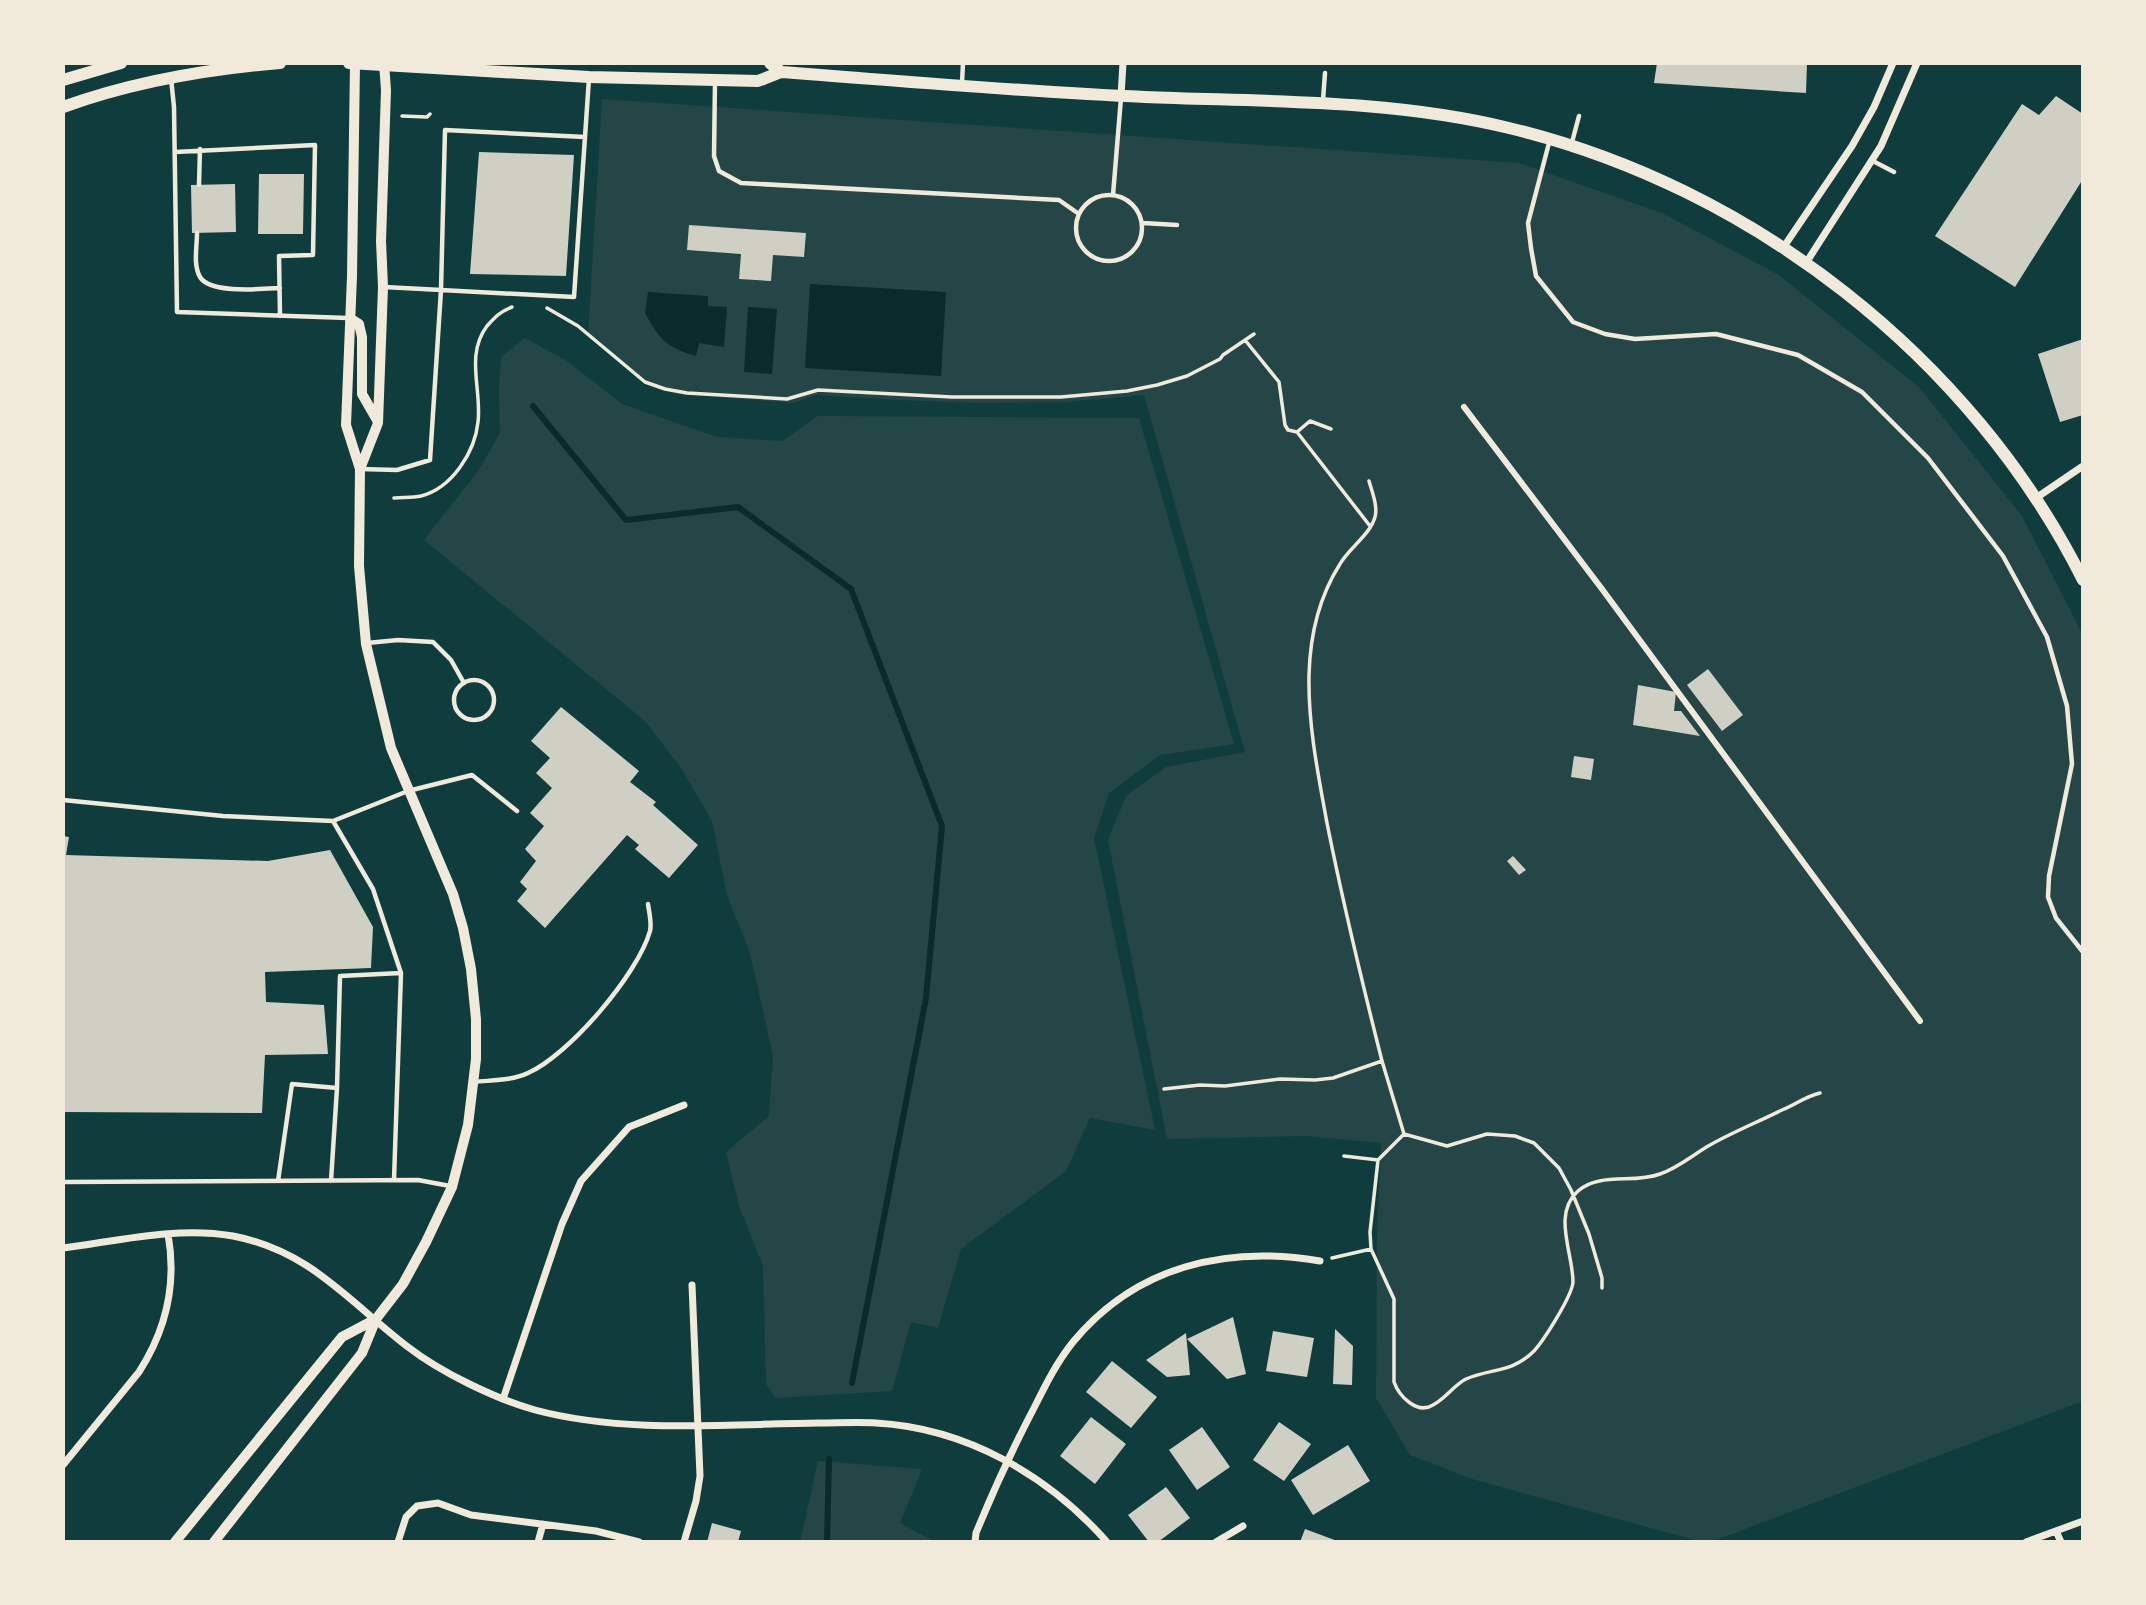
<svg xmlns="http://www.w3.org/2000/svg" width="2146" height="1605" font-family="'Golos Text',sans-serif">
	<rect width="100%" height="100%" fill="#0f3d3e"/>
	<path fill="#244646" d="M602,99L1519,163L1662,213L1779,275L1919,387L2022,516L2083,635V1401L1711,1542H1702L1472,1479L1410,1455L1376,1398L1377,1235L1381,1143L1306,1136L1167,1139L1108,840L1126,796L1166,767L1245,752L1144,395L1064,402L981,403L899,400L816,395L793,403L677,394L654,387L588,336Z
		M525,338L567,361L622,404L717,437L782,441L818,416L1139,418L1234,744L1160,755L1109,793L1094,838L1155,1130L1090,1118L1066,1171L961,1249L938,1328L911,1322L892,1391L776,1398L766,1384L763,1266L739,1206L726,1152L769,1116L773,1056L750,953L727,895L712,821L681,768L645,721L424,540L478,471L500,433L499,391L501,357Z
		M818,1461L922,1469L900,1523L935,1542H800Z"/>
	<path fill="#0a2a2b" d="M810,284L946,292L941,376L805,368Z
		M648,292L708,296V306L727,307L724,347L699,343L696,356C666,347 660,340 645,313Z
		M748,307L777,309L772,374L744,372Z"/>
	<g fill="none" stroke-linecap="round" stroke-linejoin="round">
		<path stroke="#0a2a2b" stroke-width="6" d="M533,406L626,520L738,507L851,589L942,826L926,998L852,1383
			M827,1542L829,1459"/>
	</g>
	<path fill="#cfcfc3" d="M1657,63H1807L1806,93L1654,83Z
		M2056,96L2083,114V179L2015,287L1935,236L2022,104L2039,115Z
		M479,152L574,155L566,276L470,274Z
		M259,174H304L303,234H258Z
		M235,184L236,232L192,233L191,185Z
		M689,225L806,233L804,257L773,255L771,281L739,279L741,254L687,250Z
		M2083,339V415L2060,422L2038,354Z
		M1708,669L1743,715L1722,731L1687,685Z
		M1638,685L1676,692L1674,711H1681L1700,736L1633,725Z
		M561,707L639,771L630,782L656,802L653,805L698,845L669,878L635,849L639,845L627,835L545,928L517,901L527,889L520,882L536,861L525,849L544,826L530,813L552,788L536,773L550,758L531,741Z
		M1574,756L1594,759L1591,780L1571,777Z
		M63,836L69,837L66,855L268,861L330,850L373,927L371,968L265,972L266,1002L324,1005L328,1054L265,1055L262,1113L63,1112Z
		M1513,856L1526,870L1519,875L1507,861Z
		M1233,1317L1246,1374L1227,1379L1187,1339Z
		M1335,1329L1353,1346L1352,1385L1333,1384Z
		M1273,1331L1314,1338L1307,1377L1266,1371Z
		M1186,1333L1190,1375L1167,1377L1146,1360Z
		M1112,1361L1157,1397L1131,1428L1086,1392Z
		M1091,1417L1126,1444L1095,1484L1060,1456Z
		M1279,1422L1311,1444L1284,1481L1253,1460Z
		M1202,1427L1230,1467L1197,1490L1169,1450Z
		M1348,1445L1370,1481L1313,1515L1291,1480Z
		M1166,1487L1190,1518L1158,1542H1149L1128,1515Z
		M712,1523L741,1531L738,1542H707Z
		M1305,1529L1340,1542H1300Z"/>
	<g fill="none" stroke-linecap="round" stroke-linejoin="round">
		<path stroke="#f1e9da" stroke-width="3.5" d="M402,116L427,117L430,114
			M547,308L578,326L645,382L665,389L687,393L787,399L818,390L952,397H1061L1127,391L1157,385L1187,376L1220,359L1223,355L1254,334
			M1245,340L1279,382L1285,425L1288,430L1297,432L1370,526
			M1297,432L1310,421L1331,429
			M1369,481C1372,492 1378,506 1375,517C1370,535 1349,548 1340,564C1319,597 1310,636 1309,675C1308,725 1318,774 1327,823C1343,903 1362,982 1382,1061
			M394,498C402,497 412,498 421,496C452,488 475,452 478,422C482,390 465,355 487,326C495,317 501,311 512,307
			M1164,1089L1200,1085L1225,1086L1280,1079L1315,1080L1333,1078L1382,1061L1404,1134L1378,1160L1370,1232L1371,1249L1394,1299V1382C1399,1396 1417,1415 1433,1405C1446,1398 1454,1385 1466,1379C1492,1368 1512,1373 1534,1351C1544,1340 1572,1296 1573,1282C1573,1253 1552,1214 1578,1191C1599,1172 1634,1184 1660,1174C1678,1168 1694,1154 1710,1145C1733,1132 1758,1122 1782,1110C1797,1104 1804,1097 1820,1093
			M1404,1134L1447,1146L1487,1134L1515,1136L1534,1143L1559,1168L1571,1190L1589,1234L1602,1278V1288
			M1344,1156L1378,1160
			M1332,1258L1371,1249"/>
		<path stroke="#f1e9da" stroke-width="4.5" d="M171,78L174,107L177,312L348,318
			M715,82L714,156L719,171L741,183L1059,200L1079,214
			M962,83L963,63
			M1323,100L1325,73
			M445,130L585,137L574,297L441,290Z
			M585,137L589,78
			M1549,143L1528,223L1531,248L1536,276L1573,322L1605,334L1635,339L1716,334L1798,355L1862,392L1928,458L2003,556L2047,637L2067,706L2072,764L2049,876L2048,897L2056,918L2083,952
			M1571,146L1579,116
			M175,152L315,145L313,255L279,256L280,316
			M1873,161L1894,172
			M199,185L200,149
			M1076 228a33 33 0 1 1 66 0a33 33 0 1 1-66 0Z
			M1113,195L1121,98
			M1143,223L1177,225
			M197,233C197,247 193,265 200,277C210,294 261,289 280,288
			M360,469L397,470L430,460L441,290L384,287
			M367,643L398,640L433,642L451,660L464,683
			M454 700a20 20 0 1 1 40 0a20 20 0 1 1-40 0Z
			M63,800L223,816L333,821L408,791L472,775L517,811
			M333,821L373,889L401,973
			M474,1082C492,1080 511,1081 528,1073C569,1055 638,974 650,931C652,923 649,912 648,904
			M337,1088L340,976L401,973L394,1180
			M278,1181L292,1084L337,1088L331,1181
			M63,1182L418,1180L450,1186"/>
		<path stroke="#f1e9da" stroke-width="6" d="M1464,407L1602,589L1920,1021"/>
		<path stroke="#f1e9da" stroke-width="7" d="M1121,96L1123,63
			M1783,248L1852,146L1874,107L1893,63
			M1806,263L1881,146L1917,63
			M2036,498L2083,466
			M63,1248C118,1241 177,1226 233,1236C311,1251 349,1302 408,1347C440,1372 496,1399 535,1410C625,1434 726,1424 819,1423C837,1423 857,1422 876,1423C966,1428 1048,1475 1107,1542
			M503,1399L562,1224L581,1181L629,1127L684,1105
			M63,1465L139,1372C166,1330 177,1284 168,1234
			M2056,1531L2061,1542
			M398,1542L406,1517L417,1506L438,1503L471,1515L596,1531L639,1542
			M538,1542L543,1524
			M684,1542L696,1501L700,1476L692,1285
			M975,1542L976,1533C994,1489 1013,1448 1035,1406C1046,1384 1057,1362 1073,1342C1136,1266 1226,1245 1320,1261
			M1216,1542L1243,1526
			M2026,1542L2083,1521"/>
		<path stroke="#f1e9da" stroke-width="10" d="M351,319L359,324L362,337V394L377,420
			M360,469L378,423L383,287L381,241L386,90L384,63
			M175,1542L342,1337L376,1319
			M214,1542L362,1353L376,1319L403,1284L426,1242L452,1187L468,1125L476,1059V1019L471,969L463,928L453,894L391,748L366,644L359,566L360,469L346,425L352,276L355,63"/>
		<path stroke="#f1e9da" stroke-width="12" d="M349,63L589,77L758,81L781,72C902,81 1024,92 1145,97C1266,102 1390,99 1509,128C1751,186 1971,357 2083,580
			M770,63L781,72
			M63,80L121,63
			M63,107C132,82 207,69 280,63"/>
	</g>
	<rect width="2146" height="1605" fill="none" stroke="#f1e9da" stroke-width="130"/>
</svg>
